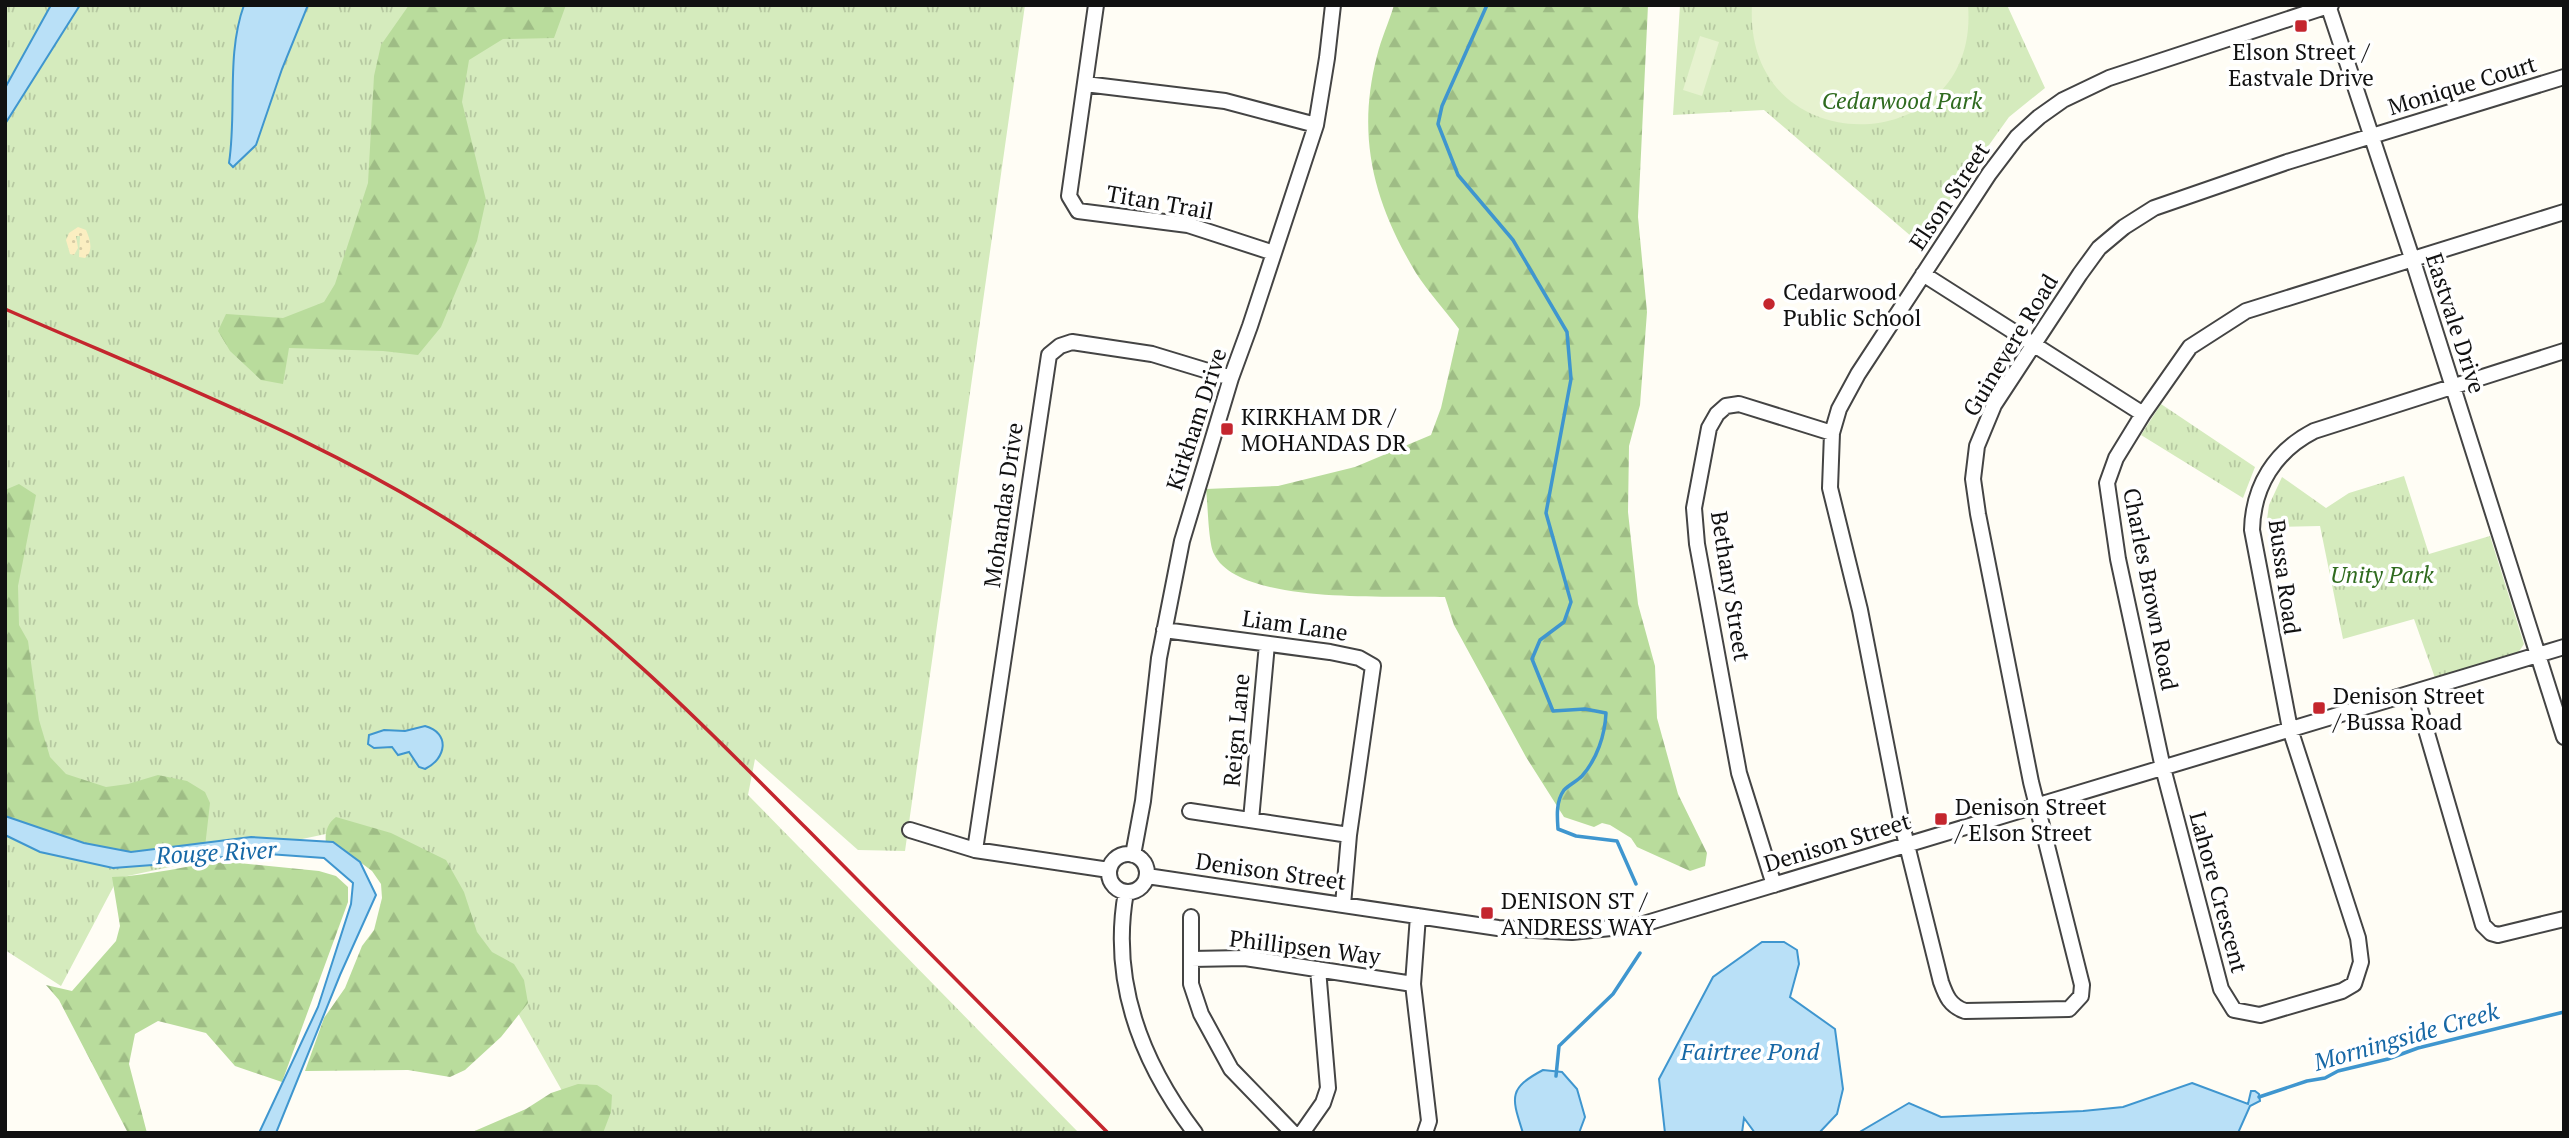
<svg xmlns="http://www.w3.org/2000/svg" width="2569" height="1138" font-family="'PT Serif',serif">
	<defs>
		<pattern id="grass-tufts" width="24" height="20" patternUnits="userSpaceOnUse" patternTransform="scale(1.75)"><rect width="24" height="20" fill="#d5ebbd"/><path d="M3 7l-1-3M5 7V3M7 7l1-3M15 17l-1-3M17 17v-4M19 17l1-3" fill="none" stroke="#b6c8a1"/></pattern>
		<pattern id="forest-firs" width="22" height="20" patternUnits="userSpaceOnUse" patternTransform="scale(1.75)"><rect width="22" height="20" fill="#b9dc9c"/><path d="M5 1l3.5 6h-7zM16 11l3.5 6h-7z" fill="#9ebc85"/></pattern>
		<pattern id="sand-dots" width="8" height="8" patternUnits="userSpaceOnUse" patternTransform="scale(1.75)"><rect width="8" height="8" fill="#fbeec1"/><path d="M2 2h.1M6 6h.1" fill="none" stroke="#d6cba5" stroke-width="1.8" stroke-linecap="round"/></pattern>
	</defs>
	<rect width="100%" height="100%" fill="#fffdf5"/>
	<path fill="url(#grass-tufts)" d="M5,5H1025L905,851L858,850L755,759L748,795L1079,1133H586L519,1015L455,890L354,828L118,878L61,986L5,950Z
		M1680,5H2007L2045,88L2009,117L1919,243L1764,110L1673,115Z
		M2161,404L2255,467L2243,498L2141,435Z
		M2404,476L2429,554L2490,536L2524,644L2518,653L2435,678L2414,619L2343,639L2320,526L2266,527L2269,505L2282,477L2326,508L2349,493Z"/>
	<path fill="url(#forest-firs)" d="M409,5H566L554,38L503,39L469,60L462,102L486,200L477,241L441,327L418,355L383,351L289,348L283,384L261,380L230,351L218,331L226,314L283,318L324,302L335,284L368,183L374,76L381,45Z
		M1394,5H1648L1638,217L1647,312L1640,405L1629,446L1628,512L1638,604L1655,666L1657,718L1678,794L1707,853L1705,866L1690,871L1637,847L1631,838L1610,825L1602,823L1594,827L1564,817L1526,757L1454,625L1445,597C1393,595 1239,606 1214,554C1208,542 1208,504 1206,489L1278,486L1355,467L1431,435L1441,408L1459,329C1445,310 1428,292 1416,273C1374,203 1356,137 1377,56C1381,39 1389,22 1394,5Z
		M19,484L36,495L18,586L19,625L28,641L39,720L50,757L66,774L106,787L128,784L158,775L187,781L205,792L210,803L205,847L132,855L50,835L5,819V490Z
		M336,817L391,833L446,860L464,892L477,932L492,952L514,964L524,980L528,1003L501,1037L465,1070L450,1077L408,1070L305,1071L324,1018L345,988L362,946L374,930L382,898L381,884L372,871L360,862L328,853C324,839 324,826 336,817Z
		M228,862L319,871L336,876L348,887V902L282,1082L235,1066L206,1033L158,1021L135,1034L129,1064L147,1133H128L59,1000L46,985L72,991L116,941L120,926L112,877C151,876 189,864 228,862Z
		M578,1084L597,1085L612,1095L611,1112L603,1133H470L526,1109L551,1093Z"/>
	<path fill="url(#sand-dots)" d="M78,227L86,230C90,239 94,251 85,258L79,257L80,236H76L78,248L74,255L70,254L66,240L69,233Z"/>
	<path fill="#e6f2cf" d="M1752,5H1968C1981,161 1743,167 1752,5Z
		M1700,36L1719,42L1702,96L1683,90Z"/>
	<path fill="#b9e0f7" stroke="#3f96cf" stroke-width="2" d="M51,5H80L5,124V88Z
		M244,5H308L282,69L256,145L233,167L229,163C237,111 226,55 244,5Z
		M425,726C451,733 446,759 425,769L419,767L409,752L398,755L392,747L374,748L368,744L369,735L384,730L405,731Z
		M5,816L84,843L131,852L251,837L333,842L360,862L376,895L340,975L276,1133H259L318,1007L351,904L353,883L324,858L253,853L179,863L113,868L40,852L5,835Z
		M1762,942H1784L1797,950L1799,964L1790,997L1835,1029L1843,1089L1837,1114L1819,1133H1755L1744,1118L1742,1133H1665L1659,1079L1713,977Z
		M1543,1070L1562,1072L1577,1089L1585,1117L1579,1133H1523C1512,1098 1507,1089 1543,1070Z
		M2192,1083L2248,1104L2251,1091H2255L2259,1094L2260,1101L2250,1106L2238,1133H1858L1909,1103L1941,1117L2083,1111L2123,1107Z"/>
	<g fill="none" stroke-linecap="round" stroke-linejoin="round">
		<path stroke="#3f96cf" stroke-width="3.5" d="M1487,5L1442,106L1438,124L1458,175L1513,240L1567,332L1571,379L1546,513L1571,602L1564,622L1540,640L1532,659L1553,711L1585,709L1606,713C1605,735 1597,759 1582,776C1577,781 1569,785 1564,790C1556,801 1557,816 1558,829L1576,836L1617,841L1636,884
			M1556,1076L1559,1046L1613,994L1640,953
			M2259,1097L2307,1081L2325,1078L2338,1071L2388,1059L2418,1048L2564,1012"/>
		<g stroke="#444" stroke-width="18">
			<path id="minor" d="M1096,5L1069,196L1078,211L1188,225L1274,253
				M2328,5L2413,261L2564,737
				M2331,5L2109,78L2063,100L2039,117L2017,137L1989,174L1858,374L1839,409L1832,433L1830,488L1860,610L1902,825L1941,982C1946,996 1950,1006 1965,1011L2069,1009L2081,996L2082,985L2031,782L1978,514L1973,479L1977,446L1994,405L2080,274L2099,248L2124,227L2154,208L2287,162L2564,77
				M1085,84L1225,101L1316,125
				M2564,212L2246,311L2190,347L2143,414L2116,458L2107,483L2118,559L2163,768L2221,989L2234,1010L2260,1015L2342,991L2354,984L2361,962L2358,938L2290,729L2252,530C2253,486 2275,451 2314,431L2564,351
				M1923,274L2143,414
				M1164,630L1330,652L1359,658L1373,666L1349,835L1343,905
				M2415,692L2483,925L2491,933L2498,935L2564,919
				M1190,811L1349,835
				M1251,820L1267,644
				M910,830L975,850L1109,870
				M975,850L1049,355L1060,346L1072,342L1152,354L1231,378
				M1109 873a19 19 0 1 1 38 0a19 19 0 1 1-38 0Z
				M1133,855L1143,801L1159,658L1182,541L1231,378L1250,326L1316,125L1327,58L1333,5
				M1147,876L1498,928L1572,932L1640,925L2564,647
				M1774,885L1739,773L1697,544L1694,508L1709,428L1717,414L1726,406L1739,404L1832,433
				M1126,892C1110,981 1142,1063 1195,1133
				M1418,916L1413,984L1429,1121L1425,1133
				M1191,917V984L1201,1014L1231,1069L1293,1133
				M1191,959L1245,958L1413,984
				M1302,1133L1323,1103L1328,1088L1318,969"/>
		</g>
		<use href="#minor" stroke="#fff" stroke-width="14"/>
		<path stroke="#c4262e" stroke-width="3.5" d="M5,309C171,382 344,447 494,550C611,629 708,730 807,829C907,930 1007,1032 1108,1133"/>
	</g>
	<g fill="#c4262e" stroke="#fff" stroke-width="2.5">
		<rect x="2294" y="19" width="14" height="14" rx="3.5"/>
		<circle cx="1769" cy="304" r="7"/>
		<rect x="1220" y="422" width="14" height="14" rx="3.5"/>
		<rect x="2312" y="701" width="14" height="14" rx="3.5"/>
		<rect x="1934" y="812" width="14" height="14" rx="3.5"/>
		<rect x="1480" y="906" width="14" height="14" rx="3.5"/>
	</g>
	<g text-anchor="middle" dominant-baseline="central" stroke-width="7" stroke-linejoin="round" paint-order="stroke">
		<g font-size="23" fill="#111" stroke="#fff" text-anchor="start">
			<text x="2301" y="51" text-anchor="middle">Elson Street /<tspan x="2301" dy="26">Eastvale Drive</tspan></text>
			<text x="1783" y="291">Cedarwood<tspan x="1783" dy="26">Public School</tspan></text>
			<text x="1241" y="416">KIRKHAM DR /<tspan x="1241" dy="26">MOHANDAS DR</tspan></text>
			<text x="2333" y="695">Denison Street<tspan x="2333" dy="26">/ Bussa Road</tspan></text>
			<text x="1955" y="806">Denison Street<tspan x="1955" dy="26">/ Elson Street</tspan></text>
			<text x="1501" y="900">DENISON ST /<tspan x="1501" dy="26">ANDRESS WAY</tspan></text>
		</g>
		<g font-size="23" fill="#111" stroke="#fff">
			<text transform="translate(2462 85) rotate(-17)">Monique Court</text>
			<text transform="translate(1949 196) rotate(-56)">Elson Street</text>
			<text transform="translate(1160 202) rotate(10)">Titan Trail</text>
			<text transform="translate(2456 323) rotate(72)">Eastvale Drive</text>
			<text transform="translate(2010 345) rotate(-59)">Guinevere Road</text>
			<text transform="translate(1196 419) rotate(-72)">Kirkham Drive</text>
			<text transform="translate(1003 505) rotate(-82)">Mohandas Drive</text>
			<text transform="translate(2285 577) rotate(82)">Bussa Road</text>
			<text transform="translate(1731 586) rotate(81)">Bethany Street</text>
			<text transform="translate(2151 589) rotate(79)">Charles Brown Road</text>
			<text transform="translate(1295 625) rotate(8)">Liam Lane</text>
			<text transform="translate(1236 730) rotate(-85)">Reign Lane</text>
			<text transform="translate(1837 842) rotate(-17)">Denison Street</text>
			<text transform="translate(1271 871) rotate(8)">Denison Street</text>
			<text transform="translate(2219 892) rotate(75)">Lahore Crescent</text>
			<text transform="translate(1305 947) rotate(7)">Phillipsen Way</text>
		</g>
		<g font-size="23" font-style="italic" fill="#2f6b1f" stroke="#fff">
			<text x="1902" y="100">Cedarwood Park</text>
			<text x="2382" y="574">Unity Park</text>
		</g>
		<g font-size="24" font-style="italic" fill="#1768a6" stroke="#fff">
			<text transform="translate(216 852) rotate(-3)">Rouge River</text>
			<text transform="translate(2406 1036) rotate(-16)">Morningside Creek</text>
			<text x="1750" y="1051">Fairtree Pond</text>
		</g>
	</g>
	<rect width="2569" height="1138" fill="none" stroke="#111111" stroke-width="14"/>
</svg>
